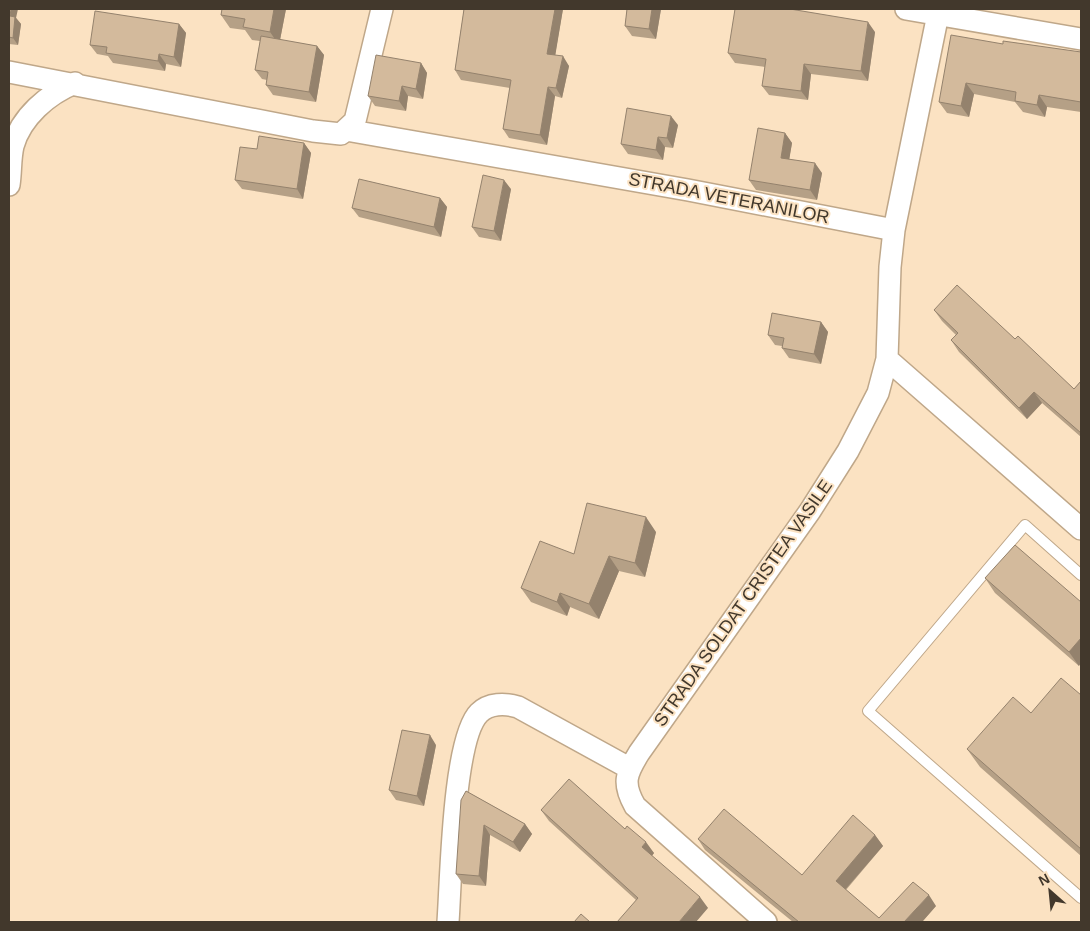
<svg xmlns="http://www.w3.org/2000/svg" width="1090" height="931" font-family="Helvetica,sans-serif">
	<rect width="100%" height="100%" fill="#fbe2c2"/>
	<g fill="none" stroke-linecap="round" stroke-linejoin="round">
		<g stroke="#bfa789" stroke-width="12">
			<path id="lane" d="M1081,575L1025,525L868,711L1081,898"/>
		</g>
		<g stroke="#bfa789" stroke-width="24">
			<path id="street" d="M906,9L1081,39
				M9,72L313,131L341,134L355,121L382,9
				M346,130L688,190L894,230
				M9,185C11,172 10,159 13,146C21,117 48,94 75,83
				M887,359L1081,529
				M448,922C451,881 453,739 479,713C489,703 505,703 518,707L629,768
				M766,922L635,806C622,783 626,774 639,753L810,511L848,451L878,393L887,359L890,267L894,230L938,14"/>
		</g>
		<use href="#lane" stroke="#fff" stroke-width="10"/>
		<use href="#street" stroke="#fff" stroke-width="21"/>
	</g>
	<path fill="#b5a086" d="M9,9L21,24L18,45L9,44Z
		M222,9H286L280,40L317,46L324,55L316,102L273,95L266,85L267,80L262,79L255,70L260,41L252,40L245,30L230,28L221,15Z
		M464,9H563L555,55L569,66L562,98L555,96L547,145L509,138L503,129L510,88L461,80L455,70Z
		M627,9H661L656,39L632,36L625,26Z
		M179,24L186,33L181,67L166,64L165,71L113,63L108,56L97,54L90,45Z
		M875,32L868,81L811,74L808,100L769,95L762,86L765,67L735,63L728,53Z
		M1003,44L1081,52V112L1047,107L1045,117L1023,112L1015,102L974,94L969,117L947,113L939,102Z
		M421,63L427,73L423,99L408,96L406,111L375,106L368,96Z
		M678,125L673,148L665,147L663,160L628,154L621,144Z
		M785,133L792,143L789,159L822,173L817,200L756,190L749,180Z
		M304,143L311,153L303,199L242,189L235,180L257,149Z
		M511,189L501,241L479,237L472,227Z
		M440,198L447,207L441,237L359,217L352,208Z
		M934,310L1015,339L1074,389L1081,381V437L1042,403L1027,419L959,352L951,340L956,335L942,321Z
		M821,322L828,332L821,364L789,358L782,348V346L775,345L768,335Z
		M656,532L645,577L619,571L599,619L570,607L567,616L531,602L521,588L574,554Z
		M985,578L1081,602L1079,666L995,593Z
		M1081,695V856L980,767L967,749L1031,713Z
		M436,745L424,806L396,800L389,790Z
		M466,791L525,824L532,834L520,852L490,835L486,886L463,884L456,874Z
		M541,810L625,829L654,853L652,856L708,908L636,900L549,821Z
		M875,835L883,846L846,890L879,918L936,906L922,922H793L705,850L698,839L802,875Z"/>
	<path fill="#94826d" d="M11,9H18L16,18L21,24L18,45L13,38L10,16Z
		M274,9H286L279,45L270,32Z
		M555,9H563L554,63L547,54Z
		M652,9H661L656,39L649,29Z
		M868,22L875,32L868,81L861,71Z
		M179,24L186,33L181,67L174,57Z
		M317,46L324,55L316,102L309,92Z
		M159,54L166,64L165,71L158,61Z
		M563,56L569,66L562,98L556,88Z
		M421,63L427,73L423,99L416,89Z
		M804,64L811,74L808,100L801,91Z
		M966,83L974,94L969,117L961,106Z
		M402,86L408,96L406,111L399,101Z
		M548,87L555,96L547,145L540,135Z
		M1039,95L1047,107L1045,117L1037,105Z
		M671,116L678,125L673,148L667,138Z
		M785,133L792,143L788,167L781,158Z
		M658,137L665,147L663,160L656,150Z
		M304,143L311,153L303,199L297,189Z
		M815,163L822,173L817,200L810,190Z
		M504,180L511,189L501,241L494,231Z
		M440,198L447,207L441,237L434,227Z
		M821,322L828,332L821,364L814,354Z
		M1034,392L1042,403L1027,419L1019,408Z
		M646,517L656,532L645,577L635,563Z
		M609,556L619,571L599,619L589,604Z
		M560,593L570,607L567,616L557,602Z
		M1081,638V663L1079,666L1069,652Z
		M430,735L436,745L424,806L417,796Z
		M525,824L532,834L520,852L513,842Z
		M484,825L490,835L486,886L479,876Z
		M875,835L883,846L843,892L836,881Z
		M646,842L654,853L650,858L642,847Z
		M929,895L936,906L922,922H904Z
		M700,897L708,908L696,922H679Z"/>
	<path fill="#d3ba9c" stroke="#94826d" d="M9,9H11L10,16L15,17L13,38L9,37Z
		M222,9H274L270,32L243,27L245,19L221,15Z
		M464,9H555L547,54L563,56L556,88L548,87L540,135L503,129L511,80L455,70Z
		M627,9H652L649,29L625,26Z
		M735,9H790L868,22L861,71L804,64L801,91L762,86L766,59L728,53Z
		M95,11L179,24L174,57L159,54L158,61L106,53L107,47L90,45Z
		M951,35L1003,44V41L1081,52V102L1039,95L1037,105L1015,101L1016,92L966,83L961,106L939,102Z
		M261,36L317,46L309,92L266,85L268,72L255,70Z
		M376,55L421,63L416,89L402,86L399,101L368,96Z
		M627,108L671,116L667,138L658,137L656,150L621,144Z
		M758,128L785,133L781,158L815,163L810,190L749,180Z
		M259,136L304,143L297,189L235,180L240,147L257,149Z
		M483,175L504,180L494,231L472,227Z
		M359,179L440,198L434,227L352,208Z
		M957,285L1015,339L1018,336L1074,389L1081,381V433L1034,392L1019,408L951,340L958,333L934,310Z
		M772,313L821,322L814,354L782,348L784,338L768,335Z
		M587,503L646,517L635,563L609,556L589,604L560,593L557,602L521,588L540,541L574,554Z
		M1015,545L1081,602V638L1069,652L985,578Z
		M1061,678L1081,695V849L967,749L1013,697L1031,713Z
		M402,730L430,735L417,796L389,790Z
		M569,779L625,829L627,826L646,842L642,847L700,897L679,922H617L638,898L541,810Z
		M466,791L525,824L513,842L484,825L479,876L456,874L461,800Z
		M724,809L802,875L853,815L875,835L836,881L879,918L913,882L929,895L904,922H799L698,839Z
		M581,914L590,922H574Z"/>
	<g text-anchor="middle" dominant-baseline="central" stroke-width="4" stroke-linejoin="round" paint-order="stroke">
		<g font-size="18" fill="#42382c" stroke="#fbe2c2">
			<text transform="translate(729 198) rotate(11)">STRADA VETERANILOR</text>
			<text transform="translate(743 603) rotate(-55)">STRADA SOLDAT CRISTEA VASILE</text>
		</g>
	</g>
	<rect width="1090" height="931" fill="none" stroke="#42382c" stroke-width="20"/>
	<g transform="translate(1050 891) rotate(333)" stroke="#fbe2c2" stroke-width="4" paint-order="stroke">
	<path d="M0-4L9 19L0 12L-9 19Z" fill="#42382c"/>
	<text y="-8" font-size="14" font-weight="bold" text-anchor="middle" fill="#42382c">N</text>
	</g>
</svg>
